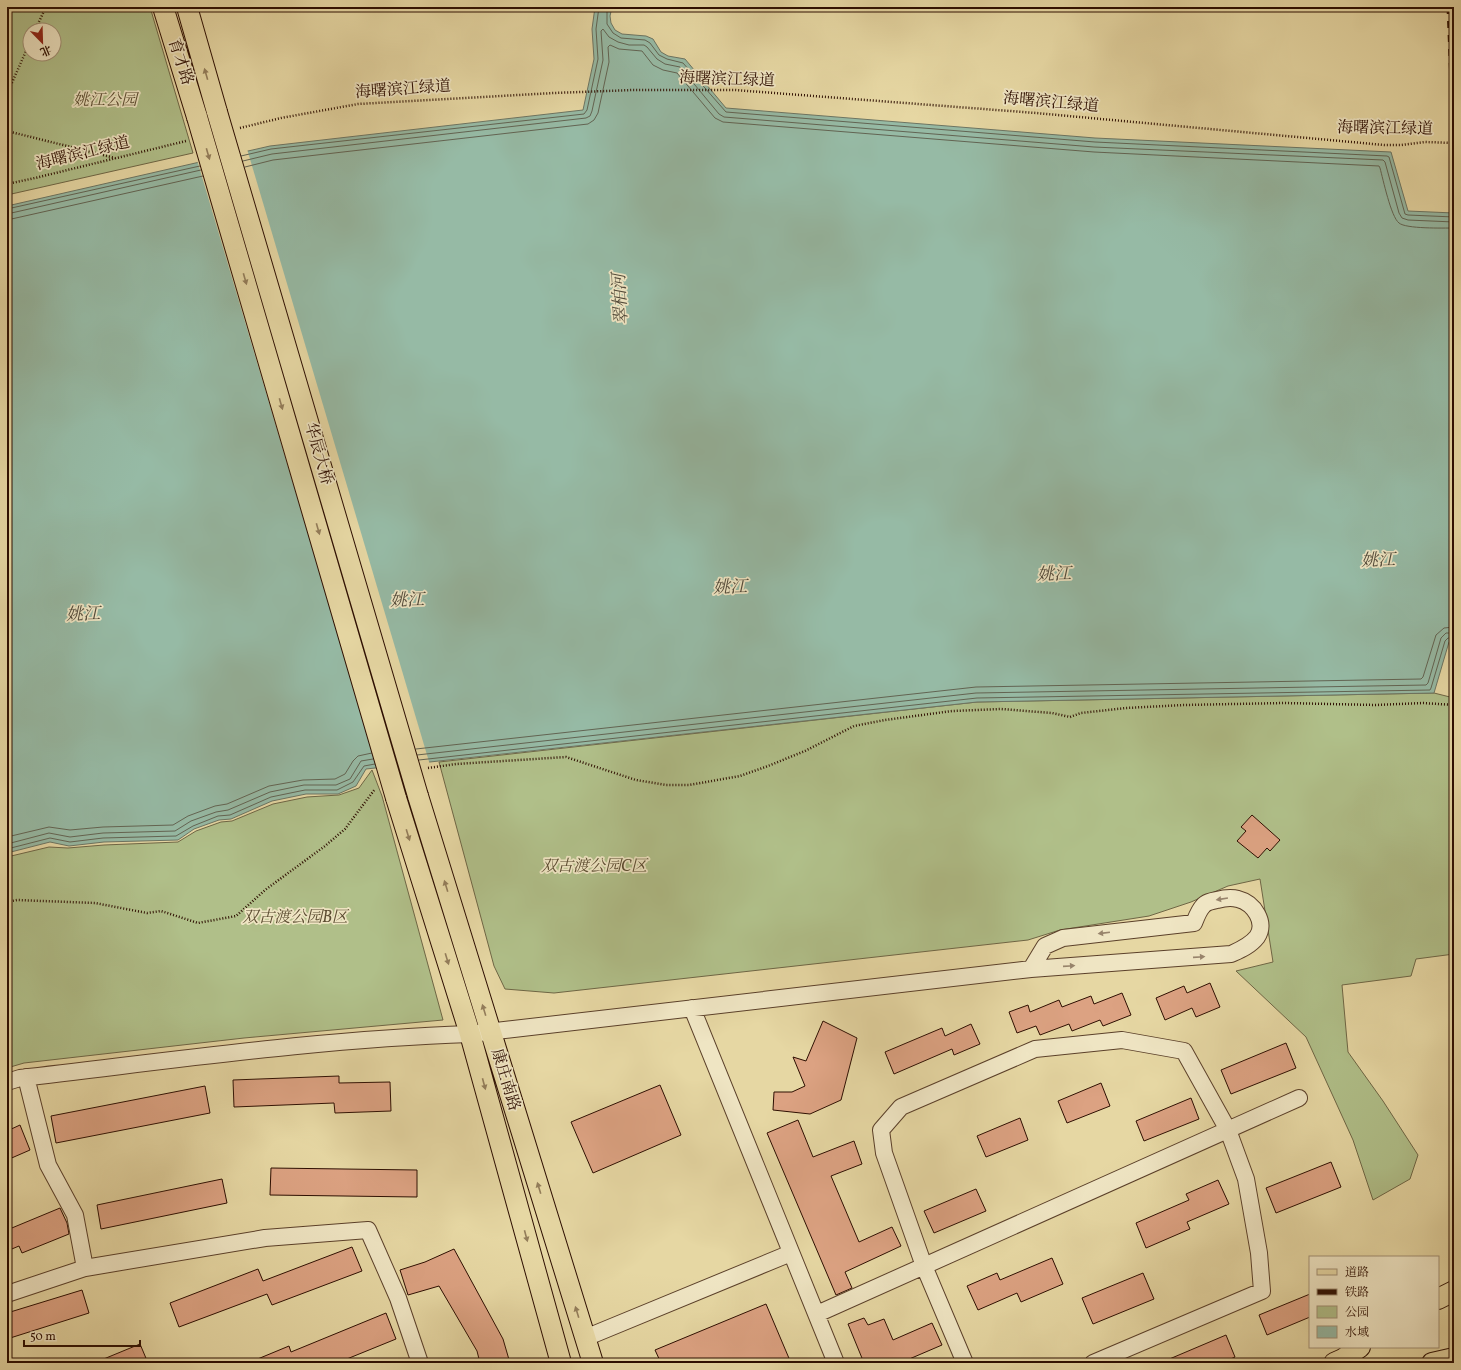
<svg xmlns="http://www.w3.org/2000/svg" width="1461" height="1370" font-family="Vollkorn,'Noto Serif SC',serif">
	<rect width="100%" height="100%" fill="#e6d7a3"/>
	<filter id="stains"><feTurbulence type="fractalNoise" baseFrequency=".005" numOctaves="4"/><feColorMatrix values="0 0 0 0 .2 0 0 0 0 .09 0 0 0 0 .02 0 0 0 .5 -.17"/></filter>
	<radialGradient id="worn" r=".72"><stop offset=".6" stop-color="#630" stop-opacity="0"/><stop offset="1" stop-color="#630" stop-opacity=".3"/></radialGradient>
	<path fill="#b0bf89" stroke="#6e6645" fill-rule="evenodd" d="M7,7H150L193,153L7,195ZM30,30H54V54H30Z
		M1434,693L1454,698V954L1416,959L1411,976L1342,985L1348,1052L1383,1101L1418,1155L1410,1179L1373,1200L1353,1140L1306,1037L1236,971L1273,962L1260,879L1228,886L1191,902L1149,916L1060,930L1028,940L554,993L505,989L494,966L439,762L977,702Z
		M372,770L382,796L443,1020L244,1038L24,1063L7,1068V857L49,847L68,848L104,845L178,842L196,831L221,822L232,821L273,804L307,797L339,795L359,788Z"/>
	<path fill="#96baa5" stroke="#6c7563" d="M595,7H612L610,16L611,23L615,30L622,34L646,36L653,39L661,52L668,56L685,59L726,108L1095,138L1391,152L1408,211L1454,213V642H1449L1434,693L977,702L366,769L356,786L338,794H306L272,801L231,819L219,820L194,829L178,840L104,842L69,846L50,842L7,853V206L270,146L583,110L594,59L592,29Z"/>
	<path fill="#e6d7a3" d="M247,149L430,765L378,770L197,160Z"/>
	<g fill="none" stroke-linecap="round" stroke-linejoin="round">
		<path stroke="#626453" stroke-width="1" d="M607,7V24L613,33L621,38L645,40L650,43L659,55L667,59L683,63L726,112L1095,142L1387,156L1389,157L1405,214L1408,215L1454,217
			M241,156L271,149L584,114L587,110L598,59L596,29L599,7
			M243,161L272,154L586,118L590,116L592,111L603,60L601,31L603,29L609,37L618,42L629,45H644L647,47L657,59L665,64L680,67L719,114L724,117L1094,147L1383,160L1385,162L1399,213L1402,218L1408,220L1454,222
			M245,167L273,160L588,124L594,120L598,113L609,62L608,47L610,45L619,49L642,51L653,65L663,70L677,73L715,118L723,122L1094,152L1379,166L1380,168C1383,179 1391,217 1399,223C1406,229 1443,228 1454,228
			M7,209L200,166
			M7,214L201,170
			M7,220L203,176
			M416,749L976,687L1421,679L1423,677L1436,635L1444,628L1454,627
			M417,755L976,693L1426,685L1428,683L1441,638L1446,633H1454
			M419,760L977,698L1430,690L1431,688L1445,641L1448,638H1454
			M7,837L49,827L70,830L103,827L173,825L188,816L215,806L227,804L269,786L303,780L335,779L345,774L353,761L358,756L372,753
			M7,844L49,833L70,837L103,833L175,831L191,821L216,812L228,810L270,792L304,785H336L350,779L361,761L373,759
			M7,849L50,838L70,842L103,838L176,836L193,826L218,816L230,815L271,797L305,790H337L353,782L364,766L375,764"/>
	</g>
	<path fill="#dca282" stroke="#2d0e01" d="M1252,815L1280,840L1270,851L1267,848L1258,858L1237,841L1246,831L1241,827Z
		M1210,983L1220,1007L1196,1017L1192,1008L1165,1020L1156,998L1184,986L1187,993Z
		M1122,993L1131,1015L1103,1026L1100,1020L1072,1031L1069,1024L1040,1035L1036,1026L1017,1033L1009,1012L1028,1005L1030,1012L1059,1000L1062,1007L1091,996L1094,1004Z
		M823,1021L857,1038L841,1100L810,1114L773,1110L774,1092H792L805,1086L793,1057L806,1061Z
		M971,1024L980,1044L954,1055L952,1049L894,1074L885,1052L942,1028L945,1036Z
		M1286,1043L1296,1068L1231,1094L1221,1070Z
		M339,1076V1083L390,1082L391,1111L335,1113L334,1103L234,1107L233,1080Z
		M1101,1083L1110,1106L1067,1123L1058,1101Z
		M660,1085L681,1135L593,1173L571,1122Z
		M205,1086L210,1113L56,1143L51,1116Z
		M1191,1098L1199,1119L1144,1141L1136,1121Z
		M1020,1118L1028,1140L986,1157L977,1136Z
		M798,1120L813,1157L854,1141L862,1164L831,1176L859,1242L892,1227L901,1246L845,1272L852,1288L836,1295L767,1133Z
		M20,1125L30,1150L7,1160V1131Z
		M1331,1162L1341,1187L1276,1213L1266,1188Z
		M271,1168L417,1170V1197L270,1195Z
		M222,1179L227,1203L101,1229L97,1205Z
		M1218,1180L1229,1204L1187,1222L1190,1229L1146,1248L1136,1223L1189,1200L1186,1194Z
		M976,1189L986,1211L934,1233L924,1211Z
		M60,1208L67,1223L69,1234L22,1253L19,1246L7,1251V1230Z
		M352,1247L362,1271L272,1305L267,1294L179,1327L170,1303L258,1269L263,1281Z
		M454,1249L503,1339L510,1363H480L477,1351L439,1286L408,1295L400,1270L425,1262Z
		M1052,1258L1063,1284L1021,1302L1017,1293L978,1310L967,1286L997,1273L1000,1280Z
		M1143,1273L1154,1299L1093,1324L1082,1298Z
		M82,1290L89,1313L7,1339V1313Z
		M1310,1294V1317L1267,1335L1259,1315Z
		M766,1304L791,1363H661L655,1350Z
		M386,1313L396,1339L337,1363H248L289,1346L291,1352Z
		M864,1318L868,1325L884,1319L893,1340L932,1323L942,1345L900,1363H864L848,1324Z
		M1226,1335L1235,1357L1222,1363H1160Z
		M140,1344L148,1363H94Z"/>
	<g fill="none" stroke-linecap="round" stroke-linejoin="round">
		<g stroke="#5b402a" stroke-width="18">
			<path id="minor" d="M692,1008L836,1363
				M26,1077L48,1165L75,1215L85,1268L265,1238L368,1230L398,1298L420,1363
				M7,1082L20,1078C169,1061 319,1039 470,1034L1031,969L1231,954C1240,950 1250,946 1257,937C1267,923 1254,903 1238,899C1231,897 1224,898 1217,900C1212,901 1206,902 1203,906C1199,910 1196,918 1194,923L1063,938L1045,946L1031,969
				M7,1294L85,1268
				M817,1314L1299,1098
				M585,1338L791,1253
				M965,1363L924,1266L884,1153L881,1130L901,1107L1035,1049L1122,1040L1184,1051L1228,1130L1246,1179L1259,1253L1262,1291L1093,1363"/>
		</g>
		<g stroke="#2d0e01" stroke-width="22">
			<path id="major" d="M163,7L197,117
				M187,7L217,112
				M418,796L593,1363
				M396,798L470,1034L561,1363
				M1438,1299L1454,1291
				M1334,1363L1343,1359L1360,1347
				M1432,1363L1454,1358"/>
		</g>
		<path stroke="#2d0e01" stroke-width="2.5" stroke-dasharray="1 2" stroke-linecap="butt" d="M7,9L13,7
			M35,30L46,7
			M7,94L30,42
			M240,128L281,118L358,104L554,93L633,90H735L1036,113L1384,145H1401L1425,142L1454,143
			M7,131L115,158
			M7,184L35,178L186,141
			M428,768L456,764L566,757L636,780L666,785H689L740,776L768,766L805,751L854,726L885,720L952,711L1001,709L1052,713L1070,717L1081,713L1126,708L1184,705L1284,703L1376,705L1423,703L1454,705
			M7,902L17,900L95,903L147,913L161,911L198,923L236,916L265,890L325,846L345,829L375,789"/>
		<use href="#minor" stroke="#efe5c3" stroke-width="16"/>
		<use href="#major" stroke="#e6d7a3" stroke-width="20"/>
		<path stroke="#2d0e01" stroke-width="3" stroke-dasharray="7 7" stroke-linecap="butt" d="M1448,7L1454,156"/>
		<g stroke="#2d0e01" stroke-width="22" stroke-linecap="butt">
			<path id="major-bridge" d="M217,112L418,796
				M197,117L396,798"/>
		</g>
		<use href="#major-bridge" stroke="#e6d7a3" stroke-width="20"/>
	</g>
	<defs><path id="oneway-solid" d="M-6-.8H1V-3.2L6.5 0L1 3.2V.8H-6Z"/></defs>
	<g fill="#937d5a">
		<use href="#oneway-solid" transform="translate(206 74) rotate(-106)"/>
		<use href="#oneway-solid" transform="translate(208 154) rotate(74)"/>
		<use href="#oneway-solid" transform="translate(245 279) rotate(74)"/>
		<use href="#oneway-solid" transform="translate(281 404) rotate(74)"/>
		<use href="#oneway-solid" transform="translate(318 529) rotate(74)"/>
		<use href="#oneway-solid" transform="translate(408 835) rotate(73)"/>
		<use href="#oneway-solid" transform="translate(446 886) rotate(-107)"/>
		<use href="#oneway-solid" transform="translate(447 959) rotate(73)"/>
		<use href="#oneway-solid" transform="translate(484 1010) rotate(-107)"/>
		<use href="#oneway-solid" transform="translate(484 1084) rotate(75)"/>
		<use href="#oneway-solid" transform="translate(539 1188) rotate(-107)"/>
		<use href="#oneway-solid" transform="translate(526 1236) rotate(75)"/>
		<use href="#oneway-solid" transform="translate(577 1312) rotate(-107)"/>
	</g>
	<g fill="#98846c">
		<use href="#oneway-solid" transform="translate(1222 899) rotate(171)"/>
		<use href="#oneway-solid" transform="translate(1104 933) rotate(173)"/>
		<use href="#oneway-solid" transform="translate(1199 957) rotate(-4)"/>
		<use href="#oneway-solid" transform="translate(1069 966) rotate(-4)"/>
	</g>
	<g text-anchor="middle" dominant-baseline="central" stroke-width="3.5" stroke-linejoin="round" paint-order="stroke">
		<g font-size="16" fill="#2d0e01" stroke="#efe5c3">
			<text transform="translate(180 62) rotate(72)">育才路</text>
			<text transform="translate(727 80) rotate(2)">海曙滨江绿道</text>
			<text transform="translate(403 90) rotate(-4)">海曙滨江绿道</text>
			<text transform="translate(1051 103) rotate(5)">海曙滨江绿道</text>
			<text transform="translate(1385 129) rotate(1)">海曙滨江绿道</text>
			<text transform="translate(83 154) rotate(-14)">海曙滨江绿道</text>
			<text transform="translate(318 454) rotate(74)">华辰大桥</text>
			<text transform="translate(505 1080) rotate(73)">康庄南路</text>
		</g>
		<g font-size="16" font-style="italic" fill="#5b4c31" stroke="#efe5c3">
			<text x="105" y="101">姚江公园</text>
			<text x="594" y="867">双古渡公园C区</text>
			<text x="295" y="918">双古渡公园B区</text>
		</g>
		<g font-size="17" font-style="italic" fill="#524a3a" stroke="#efe5c3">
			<text transform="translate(621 299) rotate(-93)">翠柏河</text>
			<text transform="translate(1378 561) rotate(-2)">姚江</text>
			<text transform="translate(1054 575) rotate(-2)">姚江</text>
			<text transform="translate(730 588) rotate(-2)">姚江</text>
			<text transform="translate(407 601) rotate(-2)">姚江</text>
			<text transform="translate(83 615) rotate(-2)">姚江</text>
		</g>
	</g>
	<rect width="1461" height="1370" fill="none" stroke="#e6d7a3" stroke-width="24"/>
	<rect x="8" y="8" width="1445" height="1354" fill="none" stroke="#2d0e01" stroke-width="2"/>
	<rect x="12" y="12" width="1437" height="1346" fill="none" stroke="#2d0e01"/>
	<rect x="1309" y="1256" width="130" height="92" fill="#efe5c3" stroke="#a18f75"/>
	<rect x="1317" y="1269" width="20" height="6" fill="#e6d7a3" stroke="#a18f75"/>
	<text x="1345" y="1276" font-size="12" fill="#2d0e01">道路</text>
	<rect x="1317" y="1289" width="20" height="6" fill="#2d0e01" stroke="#a18f75"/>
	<text x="1345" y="1296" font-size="12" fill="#2d0e01">铁路</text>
	<rect x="1317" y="1306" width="20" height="12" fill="#b0bf89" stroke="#a18f75"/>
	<text x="1345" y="1316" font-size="12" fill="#2d0e01">公园</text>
	<rect x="1317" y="1326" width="20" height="12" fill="#96baa5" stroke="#a18f75"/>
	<text x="1345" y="1336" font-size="12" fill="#2d0e01">水域</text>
	<g transform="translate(42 42) rotate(157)"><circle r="19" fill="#efe5c3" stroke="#a18f75"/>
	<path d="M0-3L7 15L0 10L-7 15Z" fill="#8f2418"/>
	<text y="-6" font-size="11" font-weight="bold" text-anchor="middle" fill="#2d0e01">北</text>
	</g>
	<path d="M24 1340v6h116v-6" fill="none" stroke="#2d0e01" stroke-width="2"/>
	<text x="30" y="1340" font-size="12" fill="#2d0e01" stroke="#efe5c3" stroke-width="3" paint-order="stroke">50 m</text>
	<rect width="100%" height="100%" filter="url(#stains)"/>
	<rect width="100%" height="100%" fill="url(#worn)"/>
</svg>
